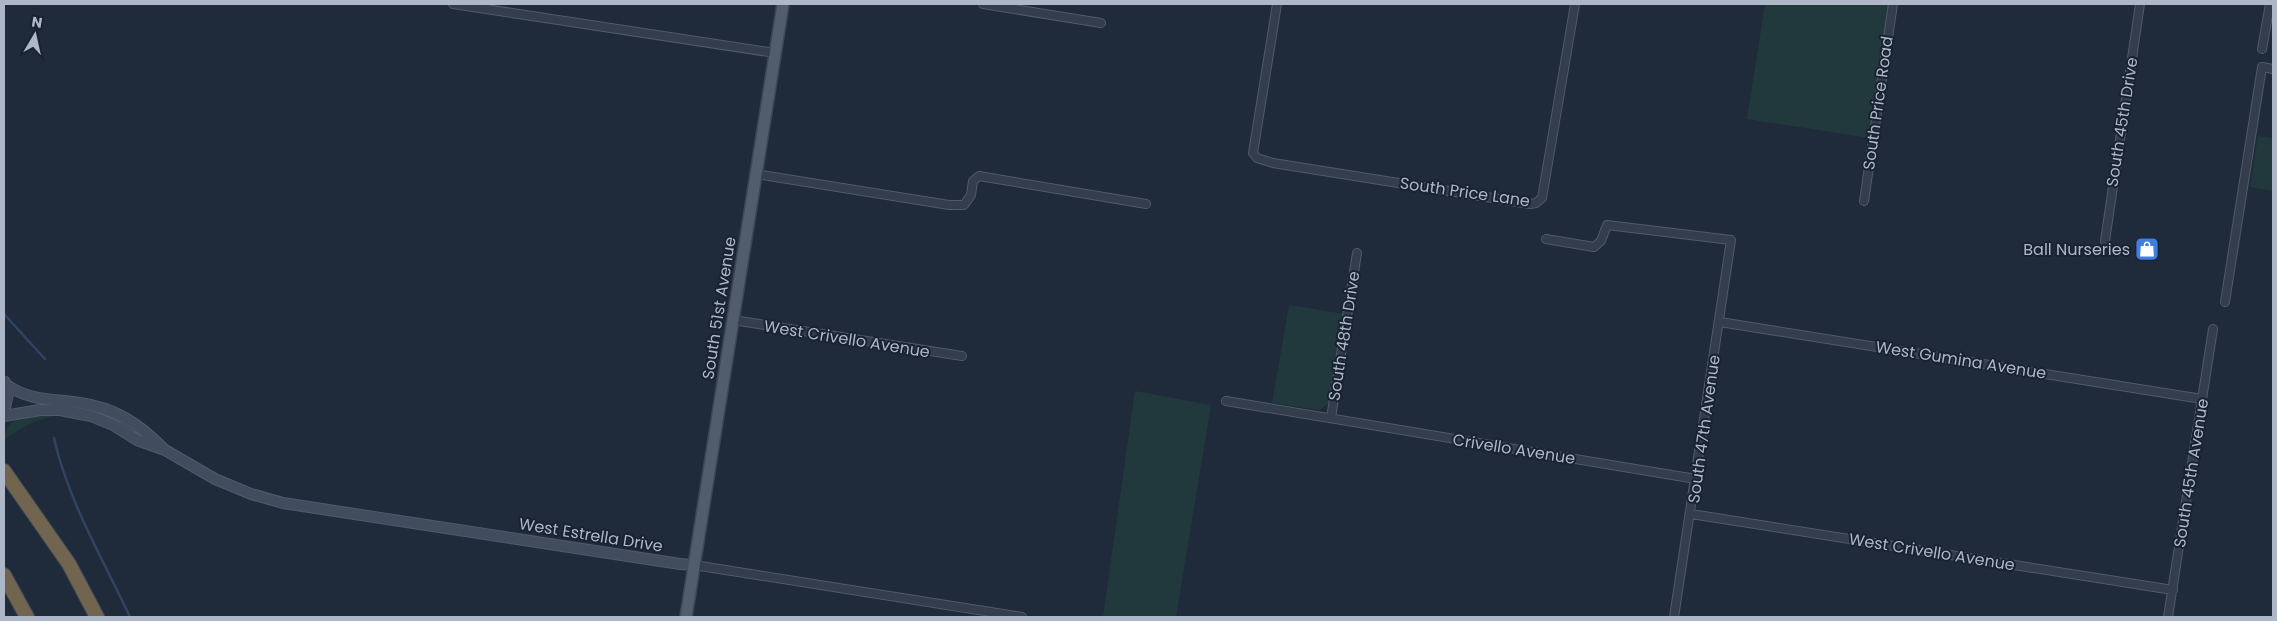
<svg xmlns="http://www.w3.org/2000/svg" width="2277" height="621" font-family="Poppins,sans-serif">
	<rect width="100%" height="100%" fill="#1f2b3b"/>
	<path fill="#21393c" d="M1765,4H1889L1869,138L1747,119Z
		M2258,136L2273,138V191L2250,187Z
		M1289,305L1344,314L1331,402L1319,410L1272,403Z
		M1135,391L1211,405L1176,617H1103Z
		M38,415L53,416L33,422L4,439C5,420 22,417 38,415Z"/>
	<g fill="none" stroke-linecap="round" stroke-linejoin="round">
		<path stroke="#2f4462" stroke-width="2.5" d="M4,314L45,359
			M54,438C68,501 103,559 130,617"/>
		<g stroke="#515a69" stroke-width="10">
			<path id="minor" d="M453,4L775,53
				M983,4L1101,23
				M1277,4L1253,153L1257,158L1273,163L1530,204L1536,203L1542,198L1575,4
				M2262,49L2270,4
				M756,174L949,205H964L971,195L973,181L979,176L1146,204
				M1864,201L1893,4
				M1546,239L1594,247L1601,241L1607,225L1731,240L1674,617
				M2105,241L2140,4
				M2225,302L2262,67L2273,69
				M733,320L962,356
				M1720,322L2202,399
				M1226,401L1696,479
				M1331,418L1357,253
				M1691,514L2173,590
				M694,565L1022,617
				M2168,617L2213,329"/>
		</g>
		<g stroke="#515a69" stroke-width="12">
			<path id="secondary" d="M7,385C29,401 54,399 80,403C115,408 138,423 163,448
				M4,412L8,394L5,382
				M4,416L40,410H60L91,416L113,425L137,440L165,450L215,479L251,494L283,503L680,564L694,565"/>
		</g>
		<g stroke="#3c4655" stroke-width="14">
			<path id="primary" d="M686,617L783,4"/>
		</g>
		<g stroke="#3e4756" stroke-width="16">
			<path id="motorway" d="M4,471L69,564L97,617
				M4,575L27,617"/>
		</g>
		<use href="#minor" stroke="#333d4b" stroke-width="8"/>
		<use href="#secondary" stroke="#414c5f" stroke-width="10"/>
		<use href="#primary" stroke="#515c6c" stroke-width="11"/>
		<use href="#motorway" stroke="#72654f" stroke-width="14"/>
	</g>
	<defs>
		<g id="shop-square" transform="scale(1.25)"><rect x="-9" y="-9" width="18" height="18" rx="4" fill="#3f7fe0" stroke="#192230"/><path d="M-5-2.5h2.3a2.7 3.5 0 0 1 5.4 0H5L5.5 6h-11ZM-1.5-2.5h3a1.5 2.3 0 0 0-3 0Z" fill="#fff"/></g>
	</defs>
	<g fill-rule="evenodd">
		<use href="#shop-square" x="2147" y="249"/>
	</g>
	<g text-anchor="middle" dominant-baseline="central" stroke-width="4" stroke-linejoin="round" paint-order="stroke">
		<g font-size="16" fill="#aeb7c8" stroke="#192230">
			<text transform="translate(1878 103) rotate(-82)">South Price Road</text>
			<text transform="translate(2122 122) rotate(-81)">South 45th Drive</text>
			<text transform="translate(1465 192) rotate(8)">South Price Lane</text>
			<text transform="translate(719 308) rotate(-81)">South 51st Avenue</text>
			<text transform="translate(1344 336) rotate(-81)">South 48th Drive</text>
			<text transform="translate(847 339) rotate(9)">West Crivello Avenue</text>
			<text transform="translate(1961 360) rotate(9)">West Gumina Avenue</text>
			<text transform="translate(1704 429) rotate(-82)">South 47th Avenue</text>
			<text transform="translate(1514 449) rotate(9)">Crivello Avenue</text>
			<text transform="translate(2191 473) rotate(-81)">South 45th Avenue</text>
			<text transform="translate(591 535) rotate(9)">West Estrella Drive</text>
			<text transform="translate(1932 552) rotate(9)">West Crivello Avenue</text>
		</g>
		<g font-size="16" fill="#aeb7c8" stroke="#192230" text-anchor="end">
			<text x="2130" y="249">Ball Nurseries</text>
		</g>
	</g>
	<rect width="2277" height="621" fill="none" stroke="#aeb7c8" stroke-width="10"/>
	<g transform="translate(35 35) rotate(9)" stroke="#192230" stroke-width="4" paint-order="stroke">
	<path d="M0-4L9 19L0 12L-9 19Z" fill="#aeb7c8"/>
	<text y="-8" font-size="14" font-weight="bold" text-anchor="middle" fill="#aeb7c8">N</text>
	</g>
</svg>
